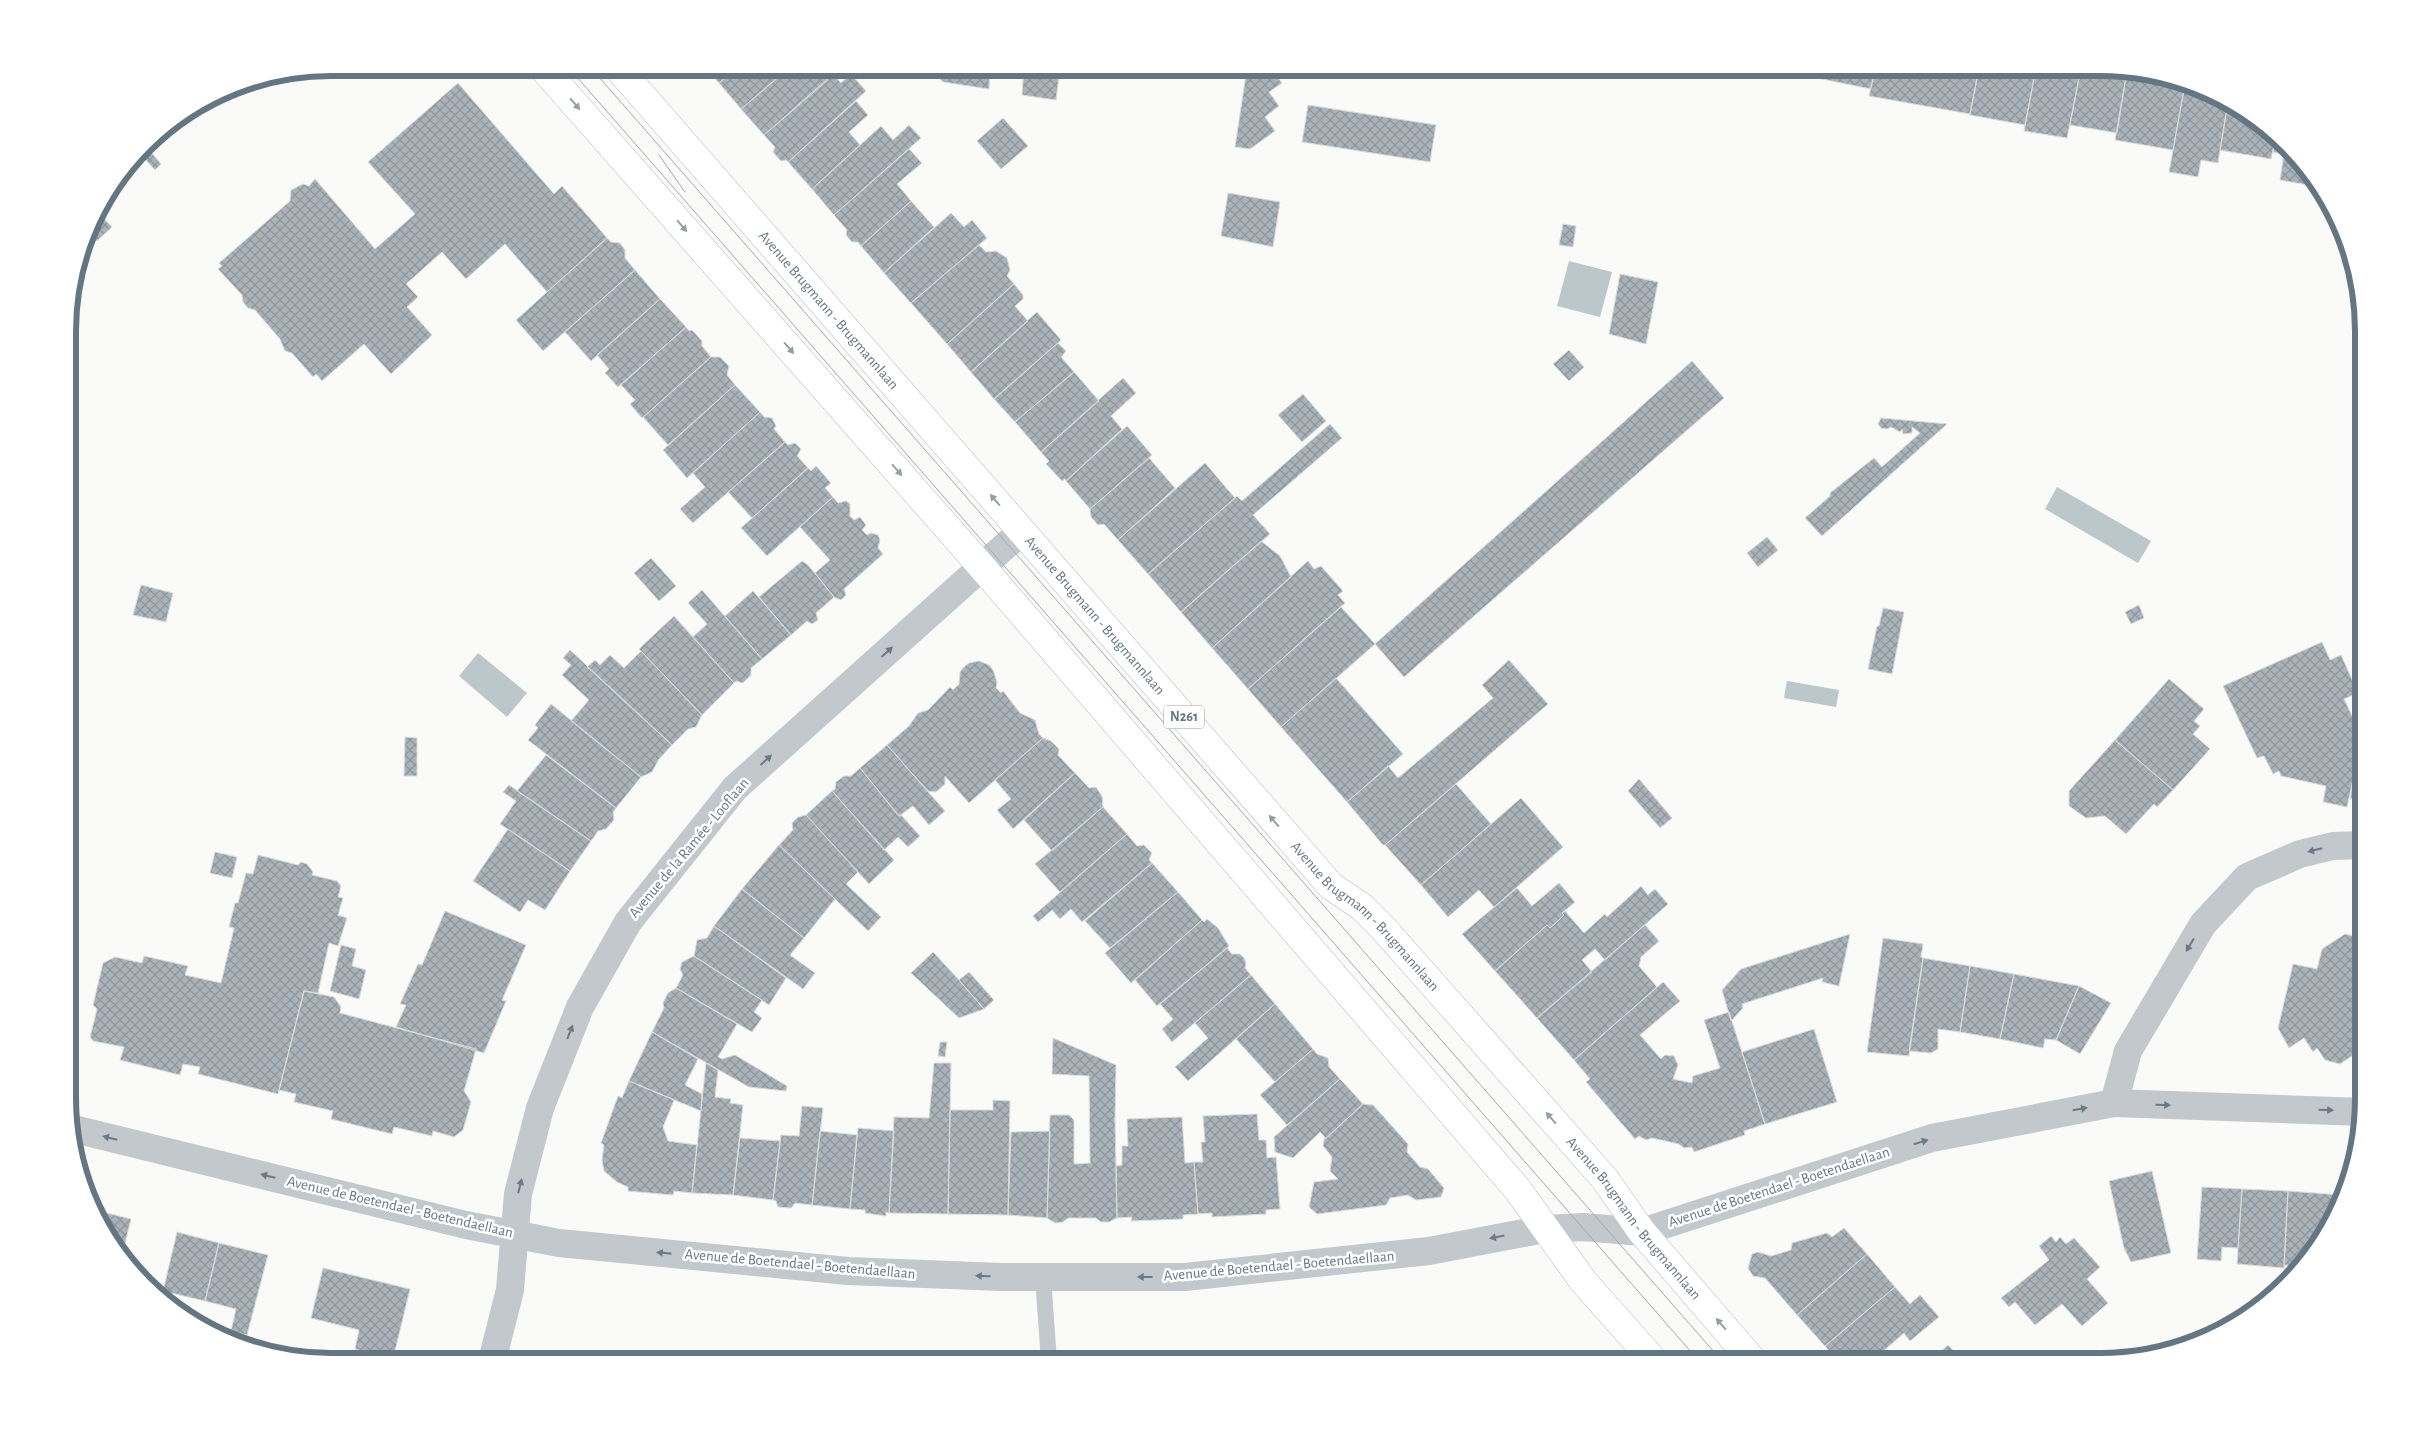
<svg xmlns="http://www.w3.org/2000/svg" width="2431" height="1429" font-family="'Alegreya Sans',sans-serif">
	<defs>
		<pattern id="building-cross-hatch" width="8" height="8" patternUnits="userSpaceOnUse" patternTransform="scale(1.25)"><rect width="8" height="8" fill="#aab3b9"/><path d="M0 0l8 8M0 8l8-8" fill="none" stroke="#8e969c"/></pattern>
	</defs>
	<rect width="100%" height="100%" fill="#fafaf8"/>
	<path fill="#bbc7cb" d="M1569,261L1612,272L1600,317L1557,306Z
		M2057,487L2151,541L2138,563L2045,509Z
		M478,653L527,693L507,717L459,676Z
		M1787,681L1839,690L1836,707L1784,698Z"/>
	<path fill="url(#building-cross-hatch)" stroke="#dcdcda" d="M705,68H737L719,83Z
		M737,68H789L741,109L719,83Z
		M789,68H815L828,80L764,135L741,109Z
		M930,68H990L989,89L943,82Z
		M1024,68H1060L1056,100L1022,95Z
		M1247,68H1270L1282,83L1269,92L1279,106L1265,117L1275,131L1250,149L1235,147Z
		M1790,68H1809L1807,76L1793,73Z
		M1809,68H1875L1871,89L1807,76Z
		M1875,68H1979L1970,114L1869,96Z
		M1979,68H2036L2025,125L1970,115Z
		M2036,68H2081L2067,138L2024,131Z
		M2081,68L2127,71L2117,133L2070,125Z
		M2127,71L2168,77L2185,84L2173,150L2115,140Z
		M833,74L841,83L851,74L866,91L788,162L786,160L781,161L773,152L775,147L764,135Z
		M458,83L554,194L562,186L607,238L547,292L505,244L466,279L442,252L406,284L418,297L407,307L432,335L391,374L364,344L322,381L316,374L313,377L292,353L285,351L280,339L255,310L248,308L243,302L242,295L218,269L222,266L219,263L290,201L291,190L303,184L309,186L315,179L375,249L415,214L368,162Z
		M2185,84L2228,102L2218,163L2201,160L2198,177L2169,172Z
		M856,101L868,115L849,132L860,145L812,189L788,162Z
		M2228,102L2276,137L2271,159L2220,150Z
		M1308,105L1436,125L1430,162L1302,142Z
		M1003,118L1028,146L1001,169L977,141Z
		M909,125L921,138L834,215L812,189L881,126L893,140Z
		M2276,137L2286,145L2319,187L2280,180L2284,154L2273,152Z
		M147,147L161,164L155,170L145,159L137,166L134,163Z
		M909,149L922,163L897,184L911,201L861,246L858,242H852L846,235L847,230L834,215Z
		M1228,193L1280,202L1273,247L1221,236Z
		M911,201L934,227L884,273L861,246Z
		M97,212L112,227L97,241L89,233Z
		M951,213L964,227L972,220L987,238L911,303L884,273Z
		M1563,224L1576,226L1573,247L1559,245Z
		M607,238L611,242L620,243L625,250V258L635,270L543,351L516,320Z
		M979,245L986,252L996,251L1007,258L1010,270L1007,276L1014,284L947,344L911,303Z
		M635,270L660,299L591,361L565,332Z
		M1620,274L1658,282L1646,344L1609,334Z
		M1014,284L1023,295V299L1015,306L1028,321L971,372L947,344Z
		M660,299L686,327L618,387L605,373L609,369L597,355Z
		M1037,312L1061,340L994,399L971,372Z
		M686,327L689,331L692,330L702,341V346L711,357L642,418L630,404L635,400L621,385Z
		M1058,343L1066,351L1061,357L1074,372L1015,422L994,399Z
		M1569,350L1584,367L1569,381L1553,364Z
		M711,357H720L729,366L727,375L735,385L668,445L643,417Z
		M1692,361L1724,398L1404,677L1375,644Z
		M1074,372L1099,401L1041,452L1015,422Z
		M1123,378L1136,393L1111,416L1122,429L1066,481L1065,479L1062,481L1046,464L1049,461L1041,452Z
		M735,385L760,412L687,478L663,450Z
		M1303,394L1326,421L1302,442L1278,415Z
		M760,412L764,417L772,418L776,426L774,429L785,442L693,523L680,509L705,487L693,473Z
		M1881,418L1947,424L1822,536L1805,518L1830,496V493L1874,458L1882,467L1920,433L1912,427V433L1903,434L1902,429L1900,432L1891,427L1887,429L1881,428L1878,424Z
		M1330,424L1342,438L1253,515L1270,534L1181,612L1148,574L1237,496L1242,501Z
		M1127,426L1152,455L1090,509L1066,481Z
		M785,442L788,445L795,443L801,449L797,456L808,468L752,518L728,492Z
		M1149,458L1175,488L1118,540L1104,524L1098,525L1091,517L1090,509Z
		M1205,463L1235,498L1148,574L1118,540Z
		M816,466L831,483L825,488L833,497L767,556L741,528L808,468L811,471Z
		M833,497L838,503L846,501L850,504V516L854,520L860,517L866,525L862,530L867,535L871,533L878,535L880,540L878,548L883,554L844,589L846,595L841,600L834,597L815,573L830,560L800,527Z
		M1767,537L1778,550L1758,567L1747,553Z
		M1261,541L1280,556L1291,577L1212,648L1181,612Z
		M651,558L676,586L659,601L634,573Z
		M802,561L808,565L834,597L816,613L818,620L812,624L807,621L791,635L759,597Z
		M1308,561L1314,569L1321,566L1343,591L1338,595L1345,603L1248,689L1212,648Z
		M141,585L173,593L166,622L133,615Z
		M702,590L762,659L751,668V675L743,683L736,681L734,683L693,637L707,624L688,603Z
		M753,591L791,635L762,659L725,616Z
		M2139,605L2144,618L2131,624L2125,612Z
		M1341,607L1375,644L1281,727L1248,689Z
		M1883,608L1904,612L1892,674L1868,669L1877,626H1879Z
		M674,616L734,683L702,715L639,649Z
		M2322,642L2330,660L2341,655L2358,693L2344,699L2354,720L2363,722V734L2347,807L2323,802L2326,786L2281,776L2279,771L2273,774L2264,756L2257,758L2223,686Z
		M570,650L672,745L659,759L652,772L641,777L571,721L589,700L562,675L571,665L563,658Z
		M641,651L702,715L696,727L688,729L672,745L587,667L595,660L600,665L610,655L624,668Z
		M1509,660L1548,704L1385,845H1383L1347,802L1388,766L1398,778L1493,698L1482,685Z
		M979,661L989,665L993,670L997,682L996,688L1001,693L1003,691L1020,713L1035,720L1039,734L1043,738L969,803L945,776V784L936,792L928,791L887,745L909,726L918,713L928,710L950,687L953,690L959,684L960,672L964,667L969,663Z
		M1336,678L1403,754L1347,802L1281,727Z
		M2169,679L2204,709L2194,721L2200,726L2193,734L2210,749L2173,790L2115,740Z
		M551,704L641,777L616,808L528,740L538,728L535,725Z
		M2363,734V801L2350,798Z
		M405,737L417,738V776H404Z
		M1043,738L1051,741L1059,749L1058,755L1075,773L1013,829L997,810L1011,799L995,780Z
		M2115,740L2173,790L2157,807L2154,804L2126,834L2105,816L2086,818L2069,806V791Z
		M887,745L945,811L929,825L913,806L899,816L860,768Z
		M546,755L616,808L613,812L614,820L606,829L598,831L591,841L517,791Z
		M860,768L899,816L901,815L920,836L908,847L898,837L884,850L832,791L835,789L836,782L844,776H851Z
		M1075,773L1089,788L1096,787L1102,796L1103,807L1052,851L1024,820Z
		M1639,779L1672,818L1660,828L1628,791Z
		M1456,784L1491,824L1421,885L1385,845Z
		M509,785L591,841L570,871L500,824L516,801L503,792Z
		M832,791L894,860L869,884L806,815Z
		M1521,798L1563,847L1494,907L1479,890L1448,917L1421,885Z
		M1103,807L1127,834L1060,892L1035,864Z
		M806,815L858,872L846,884L881,917L868,931L779,845L793,830L792,823L798,817Z
		M508,829L570,871L545,910L528,900L520,912L473,881Z
		M1127,834L1137,846L1144,845L1152,853L1149,860L1152,863L1082,922L1071,909L1060,919L1052,910L1038,922L1033,916Z
		M779,845L835,899L804,938L742,889Z
		M215,852L237,857L232,878L210,873Z
		M258,855L298,865L301,862L307,864L313,872L312,875L337,881L341,886L338,897L343,898L338,915L347,918L338,946L329,943L318,993L304,991L278,1094L198,1074L200,1067L183,1064L180,1075L120,1060L124,1047L93,1041L90,1037L97,1009L93,1005L103,963L115,957L142,963L144,956L188,966L185,975L221,983L234,928L229,927L235,903H238L246,873L253,874Z
		M1152,863L1178,892L1110,948L1085,921Z
		M1559,883L1575,902L1562,913L1564,915L1559,920L1550,928L1547,925L1495,971L1462,934L1517,888L1532,906Z
		M1641,886L1648,895L1655,889L1668,904L1605,960L1595,949L1582,960L1592,972L1537,1018L1495,971L1547,925L1550,928L1559,920L1564,915L1562,913L1565,911L1584,933L1605,914L1607,917Z
		M742,889L804,938L790,955L815,973L803,989L714,926Z
		M1178,892L1202,920L1131,983L1105,953Z
		M445,911L526,945L502,1000L506,1001L484,1053L396,1027L406,1005L400,1004L418,964L422,965Z
		M1207,919L1218,928L1229,946L1157,1006L1135,980L1202,920L1204,922Z
		M1645,925L1659,941L1641,957L1639,966L1657,987L1574,1060L1537,1018Z
		M714,926L786,978L769,1005L694,956L697,940L707,938Z
		M1850,934L1839,986L1822,982L1823,978L1742,1004L1743,1008L1731,1021L1722,990L1741,969Z
		M2345,934L2363,938V1057L2359,1060L2355,1054L2340,1064L2325,1060L2317,1048L2313,1052L2304,1038L2289,1048L2278,1028L2293,964L2317,969L2322,949Z
		M1883,938L1923,944L1921,957L1923,958L1909,1056L1867,1052Z
		M341,945L356,949L352,966L366,970L359,999L330,991Z
		M1227,948L1232,954H1240L1244,958L1246,963L1245,968L1251,975L1172,1042L1162,1029L1173,1019L1160,1004Z
		M933,952L959,980L984,1009L959,1018L911,973Z
		M694,956L762,1000L754,1012L762,1018L752,1032L676,988L683,975L680,969L682,962Z
		M1923,958L1970,966L1960,1032L1938,1029V1049L1931,1053L1909,1051Z
		M1970,966L2014,974L2000,1039L1960,1032Z
		M969,972L994,1000L984,1009L959,980Z
		M2014,974L2079,986L2056,1040L2045,1039L2043,1048L2000,1039Z
		M1251,975L1275,1004L1188,1081L1175,1067L1208,1038L1195,1023Z
		M1663,982L1680,1001L1640,1035L1661,1059L1665,1055L1674,1056L1678,1065L1673,1079L1692,1083L1693,1076L1720,1068L1704,1020L1729,1012L1765,1124L1744,1131L1745,1135L1694,1152L1692,1147L1684,1148L1679,1144L1652,1138L1646,1140L1639,1136L1635,1139L1586,1082L1590,1079L1574,1060Z
		M2079,986L2111,1003L2080,1054L2056,1040Z
		M676,988L737,1024L718,1057L722,1059L735,1055L787,1086L786,1091L749,1087L652,1032L664,1008L663,1003L668,993Z
		M304,991L334,997L341,1007L340,1013L476,1049L464,1091L471,1102L463,1130L454,1137L433,1131L432,1136L394,1127L392,1134L331,1119L333,1111L294,1102L296,1094L279,1090Z
		M1275,1004L1313,1049L1275,1082L1236,1039Z
		M1814,1029L1837,1102L1765,1124L1742,1052Z
		M652,1032L698,1059L685,1085L702,1094L701,1111L629,1081Z
		M1053,1038L1116,1065L1115,1119L1117,1218L1109,1222H1101L1096,1218H1068L1063,1222L1055,1223L1047,1218L1050,1115H1069L1074,1120V1164L1090,1163L1089,1076L1052,1074Z
		M940,1042H947L945,1057L938,1056Z
		M1313,1049L1317,1054L1328,1058L1329,1067L1340,1079L1287,1125L1260,1095Z
		M706,1063L718,1070L715,1097L731,1099L730,1103L743,1105L733,1195L692,1193Z
		M934,1063H951L948,1214L889,1213L894,1117L929,1118Z
		M1340,1079L1363,1104L1324,1140L1325,1137L1320,1132L1293,1158L1275,1152L1274,1137Z
		M629,1081L674,1100L663,1127L668,1141L697,1145L692,1193L674,1191L673,1195L628,1191V1187L617,1182L604,1171L602,1160L604,1145L601,1143L618,1096L622,1098Z
		M993,1100L1010,1101L1008,1215L948,1214L950,1110H993Z
		M1363,1104L1373,1105L1408,1144L1407,1152L1420,1167L1428,1169L1444,1188L1441,1197L1416,1200L1408,1195L1390,1198L1386,1205L1317,1214L1309,1207L1314,1182L1338,1179L1330,1171L1332,1157L1323,1146L1324,1140Z
		M802,1106L823,1108L812,1205L795,1203L791,1208L778,1207L776,1201L773,1200L781,1135L799,1136Z
		M1257,1114L1259,1140H1266L1267,1158L1276,1157L1280,1209L1266,1210V1214L1212,1217V1213L1198,1214L1194,1162H1203L1201,1142H1205L1203,1116Z
		M1182,1117L1185,1163L1194,1162L1198,1214L1183,1215V1219L1131,1221L1132,1217L1117,1218L1116,1166L1122,1165V1146H1128L1127,1119Z
		M858,1128L894,1131L889,1213L886,1212V1216L865,1213V1210L850,1209Z
		M820,1131L857,1135L850,1209L812,1205Z
		M1050,1131L1047,1218L1008,1215L1011,1132Z
		M740,1138L780,1141L773,1200L733,1195Z
		M2152,1171L2171,1253L2131,1262L2124,1248L2109,1181Z
		M2202,1187L2242,1189L2238,1248L2222,1247L2221,1261L2197,1259Z
		M2242,1189L2288,1191L2284,1268L2237,1264Z
		M2288,1191L2341,1195L2328,1230L2300,1266L2284,1265Z
		M95,1210L131,1219L122,1256L112,1244Z
		M1844,1228L1867,1254L1797,1315L1765,1278L1753,1276L1748,1268L1752,1254L1758,1252L1771,1256L1791,1250L1792,1243L1827,1233L1832,1237Z
		M177,1232L219,1243L205,1301L163,1291Z
		M2051,1236L2056,1242L2060,1237L2066,1244L2074,1238L2100,1267L2087,1279L2108,1303L2082,1326L2062,1304L2035,1325L2015,1302L2009,1307L2001,1298L2049,1260L2039,1246Z
		M219,1243L268,1255L247,1335L231,1331L236,1309L205,1301Z
		M1867,1254L1895,1287L1825,1346L1797,1315Z
		M323,1268L410,1289L393,1359L355,1349L359,1330L311,1318Z
		M1895,1287L1910,1304L1920,1295L1939,1317L1910,1341L1904,1333L1872,1361H1838L1825,1346Z
		M2166,1341L2174,1350L2150,1355Z
		M1948,1345L1963,1361H1929L1938,1354Z"/>
	<g fill="none" stroke-linecap="round" stroke-linejoin="round">
		<g stroke="#b5babe" stroke-width="29">
			<g id="primary">
				<path d="M543,68L982,567L1518,1190L1583,1281L1654,1361"/>
				<path id="s1" d="M618,68L1331,886L1362,907L1383,928L1604,1178L1642,1232L1753,1361"/>
			</g>
		</g>
		<path stroke="#c3c8cc" stroke-width="16" d="M1043,1277L1049,1361"/>
		<path stroke="#c3c8cc" stroke-width="28" d="M2114,1103L2128,1051L2203,924L2247,877L2300,854L2333,846L2363,845
			M70,1128L466,1225L559,1243L848,1271L1001,1277H1185L1429,1251L1545,1229L1583,1227L1642,1232L1932,1138L2114,1103L2363,1112
			M492,1361L510,1290L518,1194L540,1108L580,1007L628,922L735,788L1022,531"/>
		<use href="#primary" stroke="#fff" stroke-width="28"/>
		<path stroke="#a2aab0" stroke-width="1" d="M569,68L1699,1361
			M591,68L1722,1361
			M659,155L685,192"/>
	</g>
	<defs><path id="oneway-solid" d="M-6-.8H1V-3.2L6.5 0L1 3.2V.8H-6Z" transform="scale(1.25)"/></defs>
	<g fill="#939fa8">
		<use href="#oneway-solid" transform="translate(575 104) rotate(49)"/>
		<use href="#oneway-solid" transform="translate(682 226) rotate(49)"/>
		<use href="#oneway-solid" transform="translate(789 348) rotate(49)"/>
		<use href="#oneway-solid" transform="translate(897 470) rotate(49)"/>
		<use href="#oneway-solid" transform="translate(995 500) rotate(-131)"/>
		<use href="#oneway-solid" transform="translate(1274 821) rotate(-131)"/>
		<use href="#oneway-solid" transform="translate(1551 1118) rotate(-131)"/>
		<use href="#oneway-solid" transform="translate(1721 1324) rotate(-131)"/>
	</g>
	<g fill="#6a7a87">
		<use href="#oneway-solid" transform="translate(887 652) rotate(-42)"/>
		<use href="#oneway-solid" transform="translate(766 760) rotate(-42)"/>
		<use href="#oneway-solid" transform="translate(2315 850) rotate(166)"/>
		<use href="#oneway-solid" transform="translate(2190 945) rotate(121)"/>
		<use href="#oneway-solid" transform="translate(570 1032) rotate(-69)"/>
		<use href="#oneway-solid" transform="translate(2163 1105) rotate(2)"/>
		<use href="#oneway-solid" transform="translate(2080 1109) rotate(-10)"/>
		<use href="#oneway-solid" transform="translate(2326 1110) rotate(2)"/>
		<use href="#oneway-solid" transform="translate(110 1138) rotate(-166)"/>
		<use href="#oneway-solid" transform="translate(1921 1142) rotate(-18)"/>
		<use href="#oneway-solid" transform="translate(268 1176) rotate(-166)"/>
		<use href="#oneway-solid" transform="translate(520 1186) rotate(-76)"/>
		<use href="#oneway-solid" transform="translate(1497 1237) rotate(169)"/>
		<use href="#oneway-solid" transform="translate(664 1253) rotate(-174)"/>
		<use href="#oneway-solid" transform="translate(983 1276) rotate(-178)"/>
		<use href="#oneway-solid" transform="translate(1145 1277) rotate(-180)"/>
	</g>
	<g text-anchor="middle" dominant-baseline="central" stroke-width="5" stroke-linejoin="round" paint-order="stroke">
		<rect fill="#fff" stroke="#939fa8" stroke-width="1" x="1164" y="705.5" width="40" height="23" rx="4"/>
		<g font-size="14" font-weight="bold" fill="#657683">
			<text x="1184" y="717">N261</text>
		</g>
		<g font-size="15" fill="#657683" stroke="#fff">
			<text stroke="none"><textPath href="#s1" startOffset="321">Avenue Brugmann - Brugmannlaan</textPath></text>
			<text stroke="none"><textPath href="#s1" startOffset="726">Avenue Brugmann - Brugmannlaan</textPath></text>
			<text transform="translate(689 848) rotate(-50)">Avenue de la Ramée - Looflaan</text>
			<text stroke="none"><textPath href="#s1" startOffset="1131">Avenue Brugmann - Brugmannlaan</textPath></text>
			<text transform="translate(1779 1187) rotate(-18)">Avenue de Boetendael - Boetendaellaan</text>
			<text transform="translate(400 1207) rotate(13)">Avenue de Boetendael - Boetendaellaan</text>
			<text stroke="none"><textPath href="#s1" startOffset="1536">Avenue Brugmann - Brugmannlaan</textPath></text>
			<text transform="translate(800 1264) rotate(5)">Avenue de Boetendael - Boetendaellaan</text>
			<text transform="translate(1279 1266) rotate(-5)">Avenue de Boetendael - Boetendaellaan</text>
		</g>
	</g>
	<path d="M0 0H2431V1429H0ZM331 76H2100A255 255 0 0 1 2355 331V1098A255 255 0 0 1 2100 1353H331A255 255 0 0 1 76 1098V331A255 255 0 0 1 331 76Z" fill="#fff" fill-rule="evenodd"/>
	<path fill="none" stroke="#657683" stroke-width="6" d="M331 76H2100A255 255 0 0 1 2355 331V1098A255 255 0 0 1 2100 1353H331A255 255 0 0 1 76 1098V331A255 255 0 0 1 331 76Z"/>
</svg>
